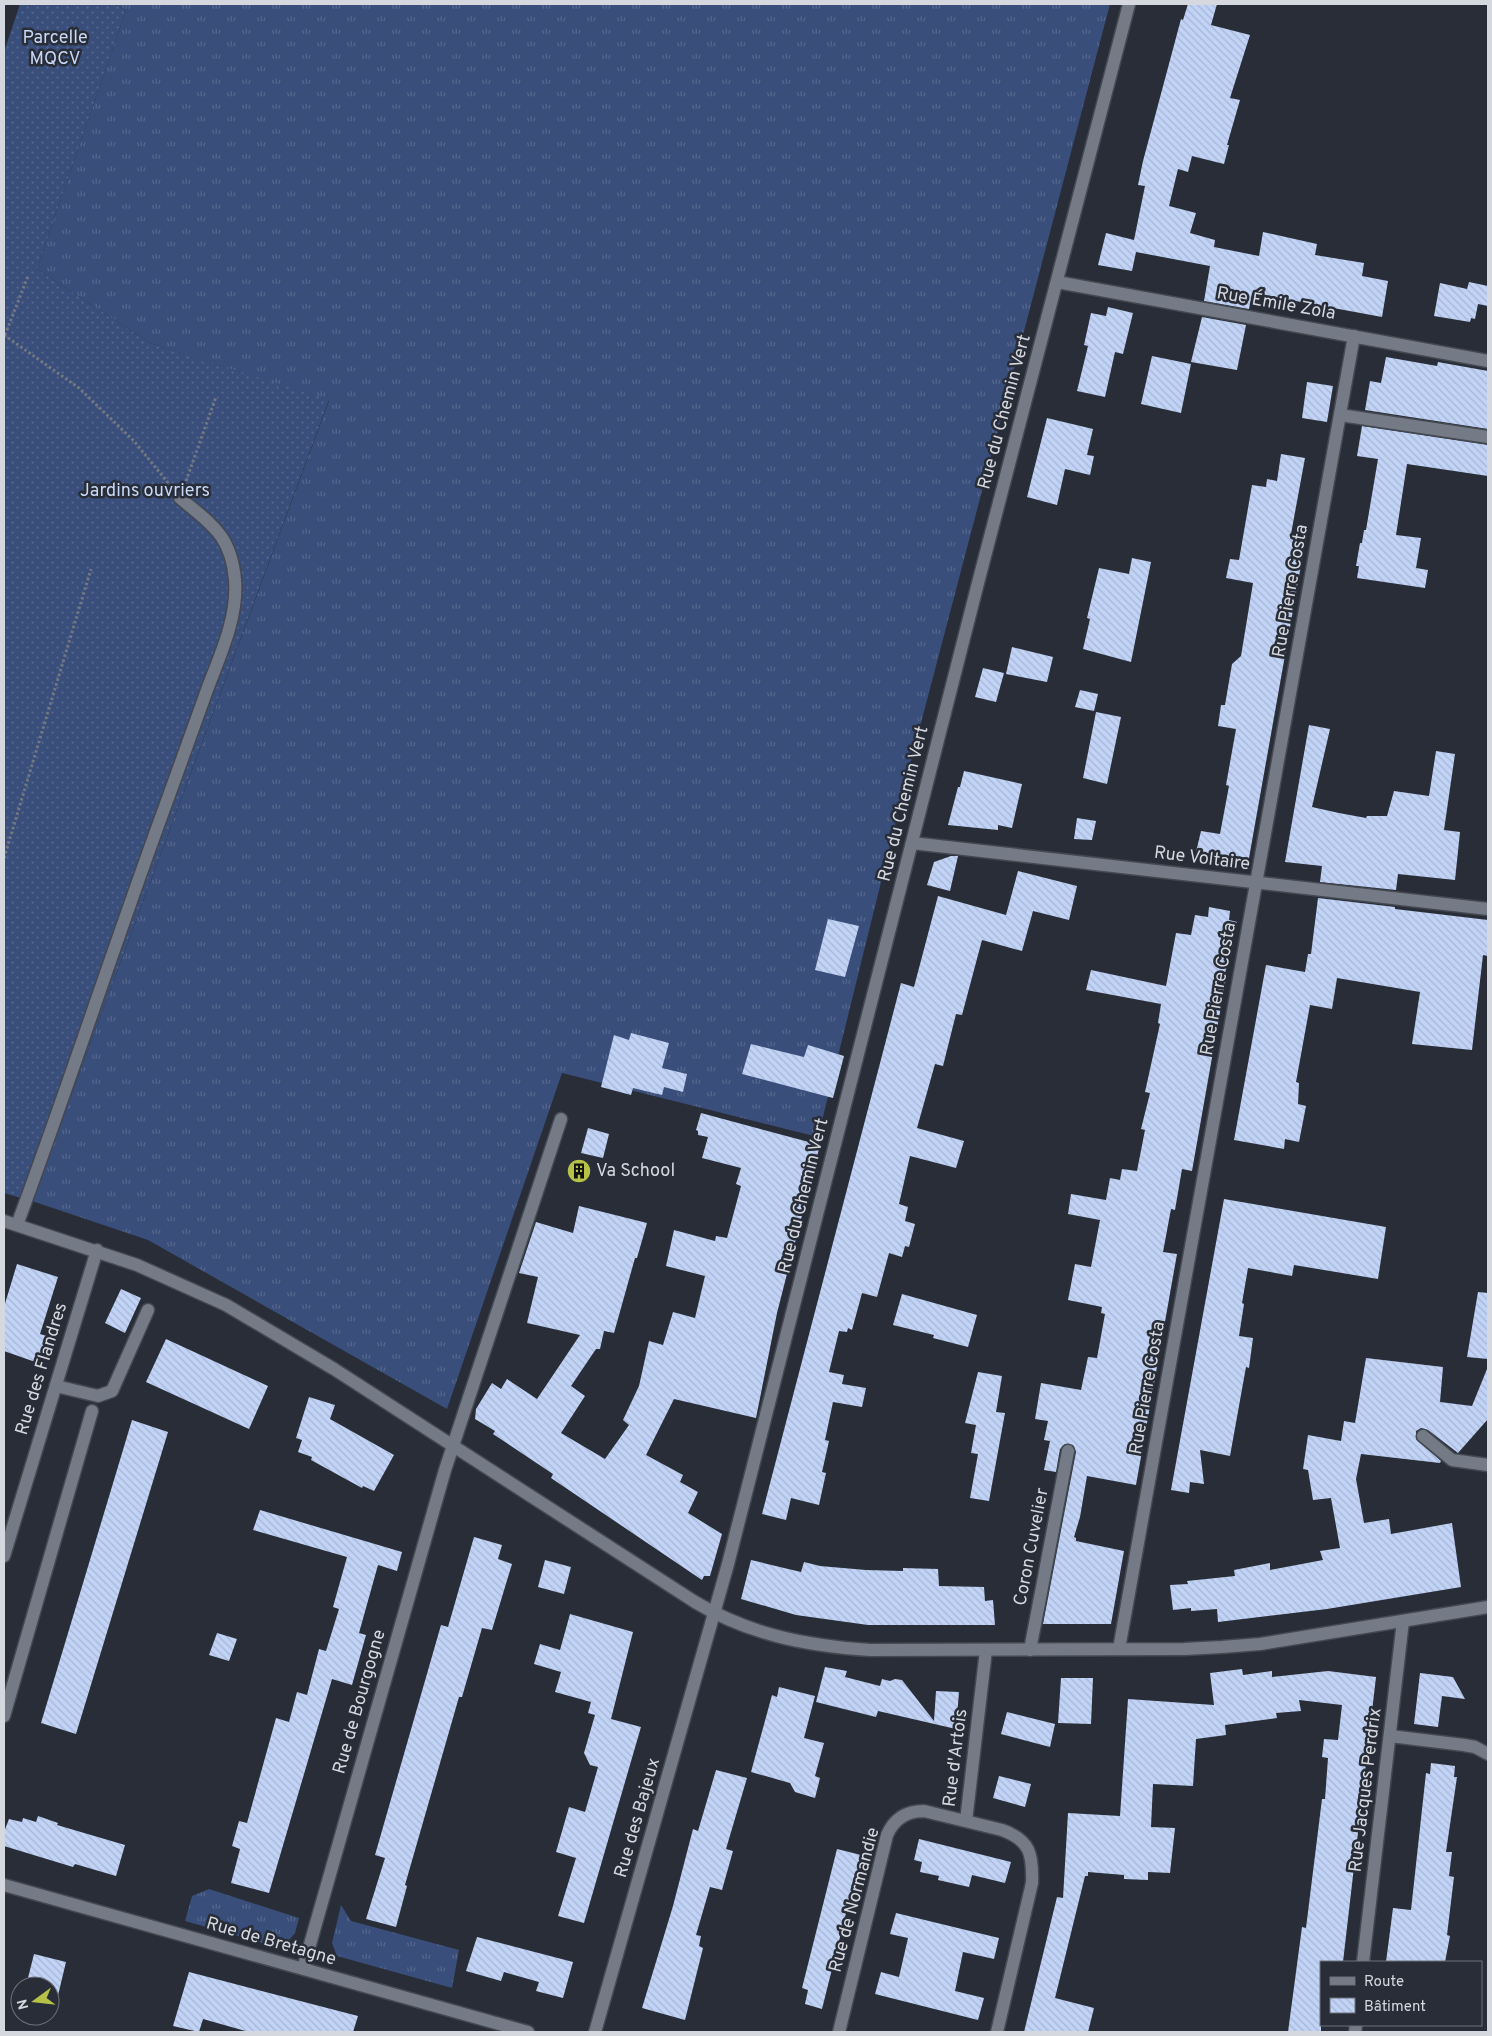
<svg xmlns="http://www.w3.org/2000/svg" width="1492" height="2036" font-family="Overpass,sans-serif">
	<defs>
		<pattern id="grass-tufts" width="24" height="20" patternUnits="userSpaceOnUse" patternTransform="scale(1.25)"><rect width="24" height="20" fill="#394e7a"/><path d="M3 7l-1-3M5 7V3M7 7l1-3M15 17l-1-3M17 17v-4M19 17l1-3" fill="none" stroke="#55678c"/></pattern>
		<pattern id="garden-dots" width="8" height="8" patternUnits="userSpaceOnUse" patternTransform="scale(1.25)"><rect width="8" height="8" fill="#394e7a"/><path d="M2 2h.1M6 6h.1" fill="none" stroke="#55678c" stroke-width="1.8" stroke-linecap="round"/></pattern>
		<pattern id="building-back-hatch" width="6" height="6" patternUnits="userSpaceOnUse" patternTransform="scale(1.25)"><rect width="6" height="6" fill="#c1d3f6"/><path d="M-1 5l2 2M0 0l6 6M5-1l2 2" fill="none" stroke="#a7b6d2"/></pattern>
	</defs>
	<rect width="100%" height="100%" fill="#282d38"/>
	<path fill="url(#grass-tufts)" d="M113,4H1110L911,761L818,1137L562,1073L447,1409L148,1240L32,1201L329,401L150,343L37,269L126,10Z
		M209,1889L299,1918L295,1933L286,1944L274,1946L185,1921L192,1896Z
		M341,1905L351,1921L459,1950L452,1988L337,1956L332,1943Z"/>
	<path fill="url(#garden-dots)" d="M20,4H113L126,10L37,269L150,343L329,400L32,1201L4,1193V52Z"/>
	<path fill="url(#building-back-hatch)" d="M1188,4H1217L1211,25L1250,35L1230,98L1240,100L1227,145H1229L1224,164L1192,156L1188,172L1178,169L1169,206L1196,213L1190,233L1215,240L1214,247L1259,256L1263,232L1317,244L1315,255L1364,263L1362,276L1388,281L1382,317L1252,293L1249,309L1204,301L1210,266L1136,252L1132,271L1098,265L1106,233L1134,240L1145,186L1138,185L1143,161L1181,19L1183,20Z
		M1469,282L1488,286V306L1478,304L1475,319L1471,318L1470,322L1434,316L1440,283L1467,289Z
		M1108,307L1133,313L1123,354L1115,352L1105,397L1077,391L1088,346L1084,345L1091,313L1106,316Z
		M1202,317L1246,325L1237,370L1191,362Z
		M1152,356L1191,364L1181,413L1141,404Z
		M1386,357L1437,366L1438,362L1488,371V429L1365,410L1370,381L1381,383Z
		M1307,382L1333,386L1327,422L1302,418Z
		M1047,418L1093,429L1087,455L1094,456L1090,475L1065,469L1057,505L1027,497Z
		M1362,426L1488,445V476L1407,464L1396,535L1421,538L1416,568L1428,570L1425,588L1357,578L1359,566H1356L1360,543H1362L1364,530H1366L1378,459L1357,456Z
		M1281,454L1305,458L1291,534L1306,537L1249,858L1196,852L1201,831L1220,834L1229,786L1226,785L1236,729L1218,726L1221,705H1225L1232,664L1241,656L1253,583L1226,578L1230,559L1239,560L1252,485L1266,487L1267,479L1277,481Z
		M1132,558L1151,562L1131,662L1083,649L1090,619L1087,618L1099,568L1129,574Z
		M1012,647L1053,657L1047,682L1006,674Z
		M983,668L1004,673L996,702L975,697Z
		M1080,690L1098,694L1094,711L1075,707Z
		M1096,712L1121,717L1107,784L1083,778Z
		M1309,725L1330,729L1312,807L1339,813L1366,818L1367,816H1387L1394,791L1429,796L1436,751L1455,754L1444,830L1460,832L1455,880L1398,874L1396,890L1320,882L1322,866L1285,862Z
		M964,771L1022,784L1012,828L998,825V830L948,825L958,787H960Z
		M1077,818L1096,821L1092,840L1074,839Z
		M951,856H958L950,891L927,885L934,862Z
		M1018,871L1077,886L1069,920L1033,911L1022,951L982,940L962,1015L956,1014L943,1066L935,1064L917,1128L964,1141L956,1168L910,1156L899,1204L908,1207L905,1221L915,1224L909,1247L905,1246L902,1257L889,1253L877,1297L862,1293L852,1330L848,1328L847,1332L839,1331L829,1372L844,1375L842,1384L866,1388L862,1407L833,1402L825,1440L829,1441L822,1472L826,1473L819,1505L791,1498L786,1520L762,1514L901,983L914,987L938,896L1006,915Z
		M1318,898L1395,907V909L1488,920V956L1483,955L1472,1050L1412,1044L1420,992L1337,978L1332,1009L1310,1005L1296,1082L1299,1083L1298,1104L1306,1106L1299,1142L1285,1139L1284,1149L1234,1140L1266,965L1305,972L1308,954H1311Z
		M1209,907L1230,911L1229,920L1237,922L1224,978H1226L1192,1171L1182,1169L1175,1210L1171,1209L1163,1252L1177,1254L1136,1485L1087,1476L1080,1517L1074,1537L1076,1538V1541L1124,1551L1111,1624H1043L1076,1452L1073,1445L1065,1444L1060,1449L1056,1472L1044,1470L1050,1441L1044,1440L1048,1421L1035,1419L1041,1383L1081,1390L1088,1357L1097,1358L1105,1314L1101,1313L1102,1307L1068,1300L1075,1264L1091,1267L1100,1220L1068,1214L1071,1194L1106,1200L1110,1178L1120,1180L1122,1169L1137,1171L1145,1130L1141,1129L1150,1093L1145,1092L1160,1024L1158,1023L1161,1004L1086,990L1091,970L1166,986L1176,933L1191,935L1195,915L1208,917Z
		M828,919L859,926L845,977L815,970Z
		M631,1033L669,1043L662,1068L687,1074L683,1092L664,1087L662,1095L633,1088L631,1095L601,1087L614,1035L629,1040Z
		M751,1044L804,1057L808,1045L844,1056L833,1098L742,1074Z
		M701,1113L820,1145L777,1313L756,1418L674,1399L646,1455L683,1475L680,1482L698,1492L688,1513L722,1534L710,1576H704L702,1580L551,1478L553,1474L493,1434L495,1431L475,1419L476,1409L492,1383L501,1389L507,1379L537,1399L580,1335L527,1323L538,1277L519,1273L536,1222L573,1233L579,1206L647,1223L637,1258H635L614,1333L604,1331L600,1349H596L571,1386L585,1396L561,1433L605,1459L629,1425L623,1420L639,1386L649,1341L663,1345L673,1312L695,1318L705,1276L666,1266L674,1230L715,1241L716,1236L727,1238L741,1186L736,1184L741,1168L702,1158L708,1137L698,1135V1131L696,1130Z
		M588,1128L609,1134L603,1158L581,1153Z
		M1224,1199L1386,1227L1378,1279L1294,1265L1292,1276L1248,1268L1242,1303L1244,1304L1239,1336L1253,1338L1249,1368L1246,1367L1230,1456L1200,1450L1204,1484L1190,1482L1189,1493L1171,1490Z
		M17,1264L58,1277L40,1334L50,1337L41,1364L4,1351V1307Z
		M121,1289L141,1298L125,1333L105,1323Z
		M1478,1292L1488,1293V1359L1467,1357Z
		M902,1294L977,1315L968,1347L933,1338L934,1335L893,1325Z
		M166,1339L268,1386L249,1429L146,1382Z
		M1366,1358L1443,1367L1440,1402L1472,1406L1487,1369H1488V1419L1458,1453L1428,1430L1421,1428L1416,1431V1439L1441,1461L1440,1463L1361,1454L1356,1479L1364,1523L1389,1519L1391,1534L1452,1523L1461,1587L1327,1609L1218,1622L1217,1609L1191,1611V1608L1173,1610L1170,1585L1188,1584L1187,1581L1235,1576L1234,1570L1270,1563V1570L1323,1560L1320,1551L1340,1548L1331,1498L1313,1500L1308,1470L1303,1469L1308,1435L1341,1441L1344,1421L1355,1423Z
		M978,1372L1002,1376L996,1412L1005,1413L989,1501L970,1498L978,1454L971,1453L976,1425L965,1423Z
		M309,1397L335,1405L330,1419L394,1455L374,1491L363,1486L362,1488L311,1460L312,1457L298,1452L302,1440L296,1438Z
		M132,1420L168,1432L76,1734L41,1723Z
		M260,1510L402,1552L397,1571L378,1565L359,1633L366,1635L352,1685L332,1679L269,1893L231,1883L240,1849L232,1846L239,1821L247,1823L276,1718L289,1722L297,1692L307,1695L319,1649L326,1651L339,1609L333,1607L347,1557L253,1530Z
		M474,1537L502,1545L498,1559L512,1564L492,1630L482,1628L462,1697H459L405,1885L407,1886L396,1927L366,1919L385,1858L375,1855L441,1625L448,1627Z
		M545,1560L571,1567L564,1594L538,1587Z
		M751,1560L801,1572L804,1562L820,1566L866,1570L903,1571V1568L938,1569L939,1586L984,1587L985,1601L993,1600L995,1625H868L796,1615L741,1599Z
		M570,1614L633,1632L611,1719L641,1727L584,1923L558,1916L576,1858L556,1852L569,1807L585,1812L598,1767L590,1765L584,1753L595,1715L588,1713L591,1702L555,1692L561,1672L534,1664L540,1644L560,1650Z
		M217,1633L237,1639L229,1661L209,1655Z
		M825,1667L847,1671L845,1677L880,1686L882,1679L890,1681L895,1679L902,1680L934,1721L936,1691L959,1692L956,1729L878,1711L876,1717L816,1702Z
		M1242,1669L1243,1675L1272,1671V1677L1328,1671L1376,1677L1343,1962H1321V2032H1288L1302,1927L1306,1928L1322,1799H1325L1328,1758L1322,1757L1324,1739L1338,1740L1342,1705L1299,1700L1301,1711L1276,1713L1277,1718L1225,1725L1226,1735L1196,1739L1193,1786L1153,1784L1151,1827L1175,1828L1170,1873L1148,1872V1880L1124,1879V1875L1088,1872V1876H1085L1055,1998L1094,2008L1088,2032H1024L1057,1897L1063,1898L1068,1813L1120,1816L1128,1699L1214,1705L1210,1673Z
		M1420,1673L1453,1677L1465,1699L1442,1696L1438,1727L1414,1724Z
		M1061,1678H1093L1091,1724L1058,1723Z
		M779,1687L815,1696L804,1738L824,1743L815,1776L820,1778L815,1798L795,1792L790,1783L751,1772L772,1695L777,1697Z
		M1007,1712L1055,1724L1050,1747L1001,1734Z
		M1431,1763L1455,1766L1454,1777H1457L1446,1852H1452L1449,1876L1454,1877L1447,1935L1450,1936L1445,1962H1386L1393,1908L1411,1910L1426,1773L1430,1774Z
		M716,1770L747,1778L726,1849L733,1851L722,1890L710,1887L696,1935L701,1936L699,1946L703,1948L685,2020L642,2008L673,1906L693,1829L698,1831Z
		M999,1776L1031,1784L1025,1807L993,1798Z
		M38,1816L58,1823L57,1825L125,1845L116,1876L75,1864L73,1867L4,1846V1832L9,1819L22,1822L23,1818L36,1822Z
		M919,1839L1011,1862L1005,1883L972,1875L969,1887L938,1880L939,1876L920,1872L922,1862L914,1860Z
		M837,1849L869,1857L862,1883L854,1881L822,2009L805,2004L808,1990L802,1988Z
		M896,1913L999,1938L994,1959L963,1952L955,1991L984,1998L978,2020L875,1994L881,1972L899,1977L908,1938L890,1934Z
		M477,1937L573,1962L563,1998L536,1991L539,1982L504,1972L501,1981L466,1971Z
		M34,1954L66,1962L55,2008L50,2007V1986H26Z
		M189,1972L358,2016L353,2032H249L203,2019L199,2032L173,2026Z"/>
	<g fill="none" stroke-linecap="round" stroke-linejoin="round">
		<g stroke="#444851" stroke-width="15">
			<path id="service" d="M1340,415L1488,437
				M17,1225C69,1085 115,942 167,801C180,764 194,727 207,690C220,655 238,618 235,580C231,535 212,525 180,498
				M56,1386L98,1396L112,1391L148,1310
				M1423,1436L1452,1460L1488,1465
				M1030,1650L1068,1451
				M4,1716L92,1411"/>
		</g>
		<g stroke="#444851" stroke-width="15">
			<path id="minor" d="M1057,282L1488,361
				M912,843L1488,909
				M4,1556L97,1250
				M1119,1649L1354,336
				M1390,1736L1464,1745L1475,1747L1488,1754
				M966,1821L986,1650
				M4,1885L528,2032
				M1363,1962L1403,1621
				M303,1969L445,1470L561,1119
				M595,2032L728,1564L978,583L1129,4
				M839,2032L887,1835C894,1819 906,1811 924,1811L1002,1830C1030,1840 1033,1854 1032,1883L997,2032
				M1355,2032L1356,2025"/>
		</g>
		<g stroke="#444851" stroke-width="15">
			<path id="secondary" d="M4,1221L137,1265L226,1305L334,1369L695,1602C750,1635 808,1646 870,1650L1184,1649L1222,1647L1260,1644L1488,1607"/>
		</g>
		<path stroke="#737781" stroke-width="3" stroke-dasharray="2.5 2.5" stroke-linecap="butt" d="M4,335L79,388L134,441L169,484
			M5,335L28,276
			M186,481L216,397
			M4,858L91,569"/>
		<use href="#service" stroke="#747b87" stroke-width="12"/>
		<use href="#minor" stroke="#747b87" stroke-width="12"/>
		<use href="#secondary" stroke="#747b87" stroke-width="12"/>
	</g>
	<defs>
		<g id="building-disc" transform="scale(1.25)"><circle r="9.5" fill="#b6c148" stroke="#282d38"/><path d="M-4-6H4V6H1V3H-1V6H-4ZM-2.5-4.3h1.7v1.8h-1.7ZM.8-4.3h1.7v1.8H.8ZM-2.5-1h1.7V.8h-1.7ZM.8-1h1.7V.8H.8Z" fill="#111"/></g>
	</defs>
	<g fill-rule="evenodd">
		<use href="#building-disc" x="579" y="1171"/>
	</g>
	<g text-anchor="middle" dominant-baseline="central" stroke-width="5" stroke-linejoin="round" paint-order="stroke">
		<g font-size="18" fill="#c8d8f7" stroke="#282d38">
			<text x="55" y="38">Parcelle<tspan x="55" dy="21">MQCV</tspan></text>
			<text x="145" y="491">Jardins ouvriers</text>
		</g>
		<g font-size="18" fill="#d5d8df" stroke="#282d38">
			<text transform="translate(1276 304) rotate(10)">Rue Émile Zola</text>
			<text transform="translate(1005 412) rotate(-75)">Rue du Chemin Vert</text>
			<text transform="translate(1291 591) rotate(-80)">Rue Pierre Costa</text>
			<text transform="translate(904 804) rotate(-76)">Rue du Chemin Vert</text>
			<text transform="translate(1202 859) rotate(7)">Rue Voltaire</text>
			<text transform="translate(1219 989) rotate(-80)">Rue Pierre Costa</text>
			<text transform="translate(804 1196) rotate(-76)">Rue du Chemin Vert</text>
			<text transform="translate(42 1369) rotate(-73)">Rue des Flandres</text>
			<text transform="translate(1148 1388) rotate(-80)">Rue Pierre Costa</text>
			<text transform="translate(1032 1547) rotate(-79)">Coron Cuvelier</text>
			<text transform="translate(360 1702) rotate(-74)">Rue de Bourgogne</text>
			<text transform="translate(956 1758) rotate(-83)">Rue d'Artois</text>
			<text transform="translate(1366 1790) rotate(-83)">Rue Jacques Perdrix</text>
			<text transform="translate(638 1818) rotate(-74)">Rue des Bajeux</text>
			<text transform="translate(855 1900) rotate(-75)">Rue de Normandie</text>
			<text transform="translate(271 1942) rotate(16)">Rue de Bretagne</text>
		</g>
		<g font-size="18" fill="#d5d8df" stroke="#282d38" text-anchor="start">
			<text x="596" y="1171">Va School</text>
		</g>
	</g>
	<rect width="1492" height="2036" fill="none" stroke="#d5d8df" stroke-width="10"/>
	<rect x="1320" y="1961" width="162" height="65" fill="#282d38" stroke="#6d717b"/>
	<rect x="1330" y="1977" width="25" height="8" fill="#747b87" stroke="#6d717b"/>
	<text x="1364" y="1986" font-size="15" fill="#d5d8df">Route</text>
	<rect x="1330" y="1998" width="25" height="15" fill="url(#building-back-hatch)" stroke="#6d717b"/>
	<text x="1364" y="2011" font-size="15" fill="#d5d8df">Bâtiment</text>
	<g transform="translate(35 2001) rotate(255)"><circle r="24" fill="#282d38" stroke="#6d717b"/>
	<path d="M0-4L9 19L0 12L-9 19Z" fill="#b6c148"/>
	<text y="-8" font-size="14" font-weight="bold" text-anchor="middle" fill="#d5d8df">N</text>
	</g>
</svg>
